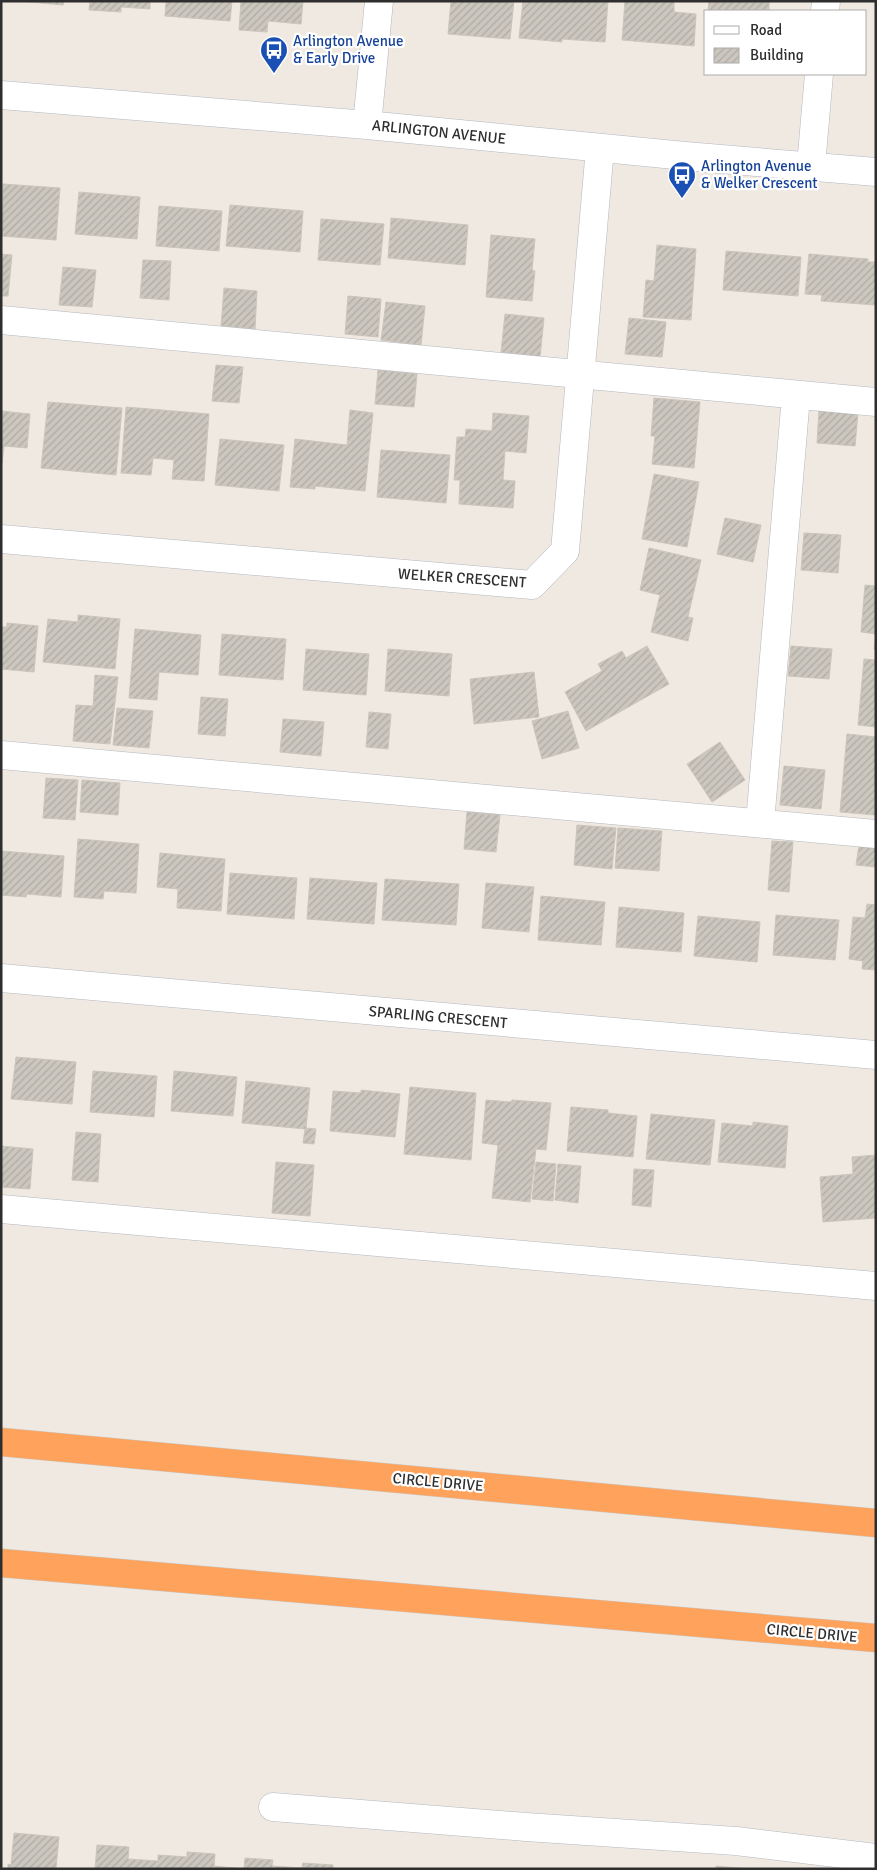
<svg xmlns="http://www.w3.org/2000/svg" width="877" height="1870" font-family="Signika,sans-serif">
	<defs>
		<pattern id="building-hatch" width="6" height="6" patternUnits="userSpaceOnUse" patternTransform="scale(1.25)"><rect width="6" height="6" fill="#cbc7bf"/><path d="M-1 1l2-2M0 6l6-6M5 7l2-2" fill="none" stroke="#afaba4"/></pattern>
	</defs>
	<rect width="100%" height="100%" fill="#efe9e1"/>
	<path fill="url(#building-hatch)" stroke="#cbc5ba" d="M19,1H64L63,5Z
		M90,1H150V9L121,7V12L89,10Z
		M166,1H232L230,21L165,16Z
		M241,1H303L301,24L268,21L267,32L239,30Z
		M451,1H514L510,39L448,34Z
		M523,1H608L605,42L562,39V42L519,38Z
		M625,1H674V12L696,14L694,46L622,40Z
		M709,1L769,2V11H708Z
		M3,184L60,188L56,240L1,236Z
		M79,192L140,197L137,239L75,234Z
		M230,205L303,211L300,252L226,246Z
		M159,206L222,211L219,251L156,246Z
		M391,218L468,225L465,265L388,258Z
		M321,219L384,224L380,265L318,260Z
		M491,235L535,239L532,270L535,271L532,301L486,297Z
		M657,245L696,249L691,320L643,317L646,280L654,281Z
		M726,251L801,257L798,296L723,290Z
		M1,254L12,255L8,296H1Z
		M809,254L868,259V262H876V305L821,301L822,295L805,294Z
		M143,260L171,261L169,300L140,298Z
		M63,267L96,270L92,307L59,305Z
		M224,288L257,291L255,329L221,326Z
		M348,296L381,299L378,337L345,334Z
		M386,302L425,306L421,345L381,340Z
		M505,314L544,318L540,357L501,352Z
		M629,318L666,322L662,357L625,354Z
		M216,365L243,367L239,403L212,401Z
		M378,370L417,374L414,407L375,404Z
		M654,398L700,402L694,468L652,464L655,436H651Z
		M48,402L122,408L116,475L41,468Z
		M126,407L209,414L204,481L172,479L174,460L153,458L151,475L121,473Z
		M350,410L373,413L365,491L315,486V489L290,487L295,439L347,445Z
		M819,410L858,413L855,446L817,443Z
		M1,411L30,414L27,448L4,446L2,463Z
		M493,413L529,416L526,453L505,451L503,480L515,481L513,508L459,504L460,480H454L457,437H465L466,429L492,431Z
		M220,439L284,445L279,491L215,485Z
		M381,450L450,455L446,503L377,497Z
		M654,474L699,482L687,547L642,539Z
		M725,518L761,525L753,562L717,554Z
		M804,533L841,535L838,573L801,570Z
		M649,548L701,560L688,617L693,618L688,641L651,632L660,595L640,590Z
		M865,585L876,586V649H874L876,634L861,632Z
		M78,615L120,619L115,669L43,662L48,619L78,622Z
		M7,623L38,626L34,672L1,669V627H7Z
		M135,629L201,635L198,675L159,672L157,700L129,698Z
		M222,634L286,639L283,680L219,675Z
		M647,646L669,684L586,731L565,692L602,671L598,664L622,651L626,658Z
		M791,646L832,649L829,679L788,676Z
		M306,649L369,654L366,695L303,690Z
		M388,649L452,654L449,696L385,691Z
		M864,659L876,660V727L858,725Z
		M534,672L539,717L474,724L470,679Z
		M95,675L118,677L110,744L73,741L76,705L93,706Z
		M201,697L228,699L225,736L198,734Z
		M117,708L153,711L149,748L113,745Z
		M568,711L579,748L542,759L532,721Z
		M369,712L391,714L388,749L366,747Z
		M283,719L324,722L321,756L280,752Z
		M847,734L876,737V815L840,812Z
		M720,742L745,780L712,802L687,764Z
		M784,766L825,770L821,809L780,805Z
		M46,778L78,780L75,820L43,818Z
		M82,780L120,783L118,815L80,812Z
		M467,812L500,815L496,852L464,849Z
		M577,825L616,828L612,869L574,865Z
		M618,828L662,831L659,871L615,868Z
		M78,839L139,844L136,893L104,891L103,899L74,897Z
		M772,841L793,842L789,892L768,890Z
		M859,845L876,846V867L856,865Z
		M1,851L64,856L61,897L27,894L26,897L1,895Z
		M160,853L225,859L221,911L177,908L178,889L157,887Z
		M230,873L297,878L294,919L227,914Z
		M310,878L377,883L374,924L307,919Z
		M385,879L459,884L456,925L382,920Z
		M486,883L534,887L529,932L482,928Z
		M541,896L605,902L601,945L538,940Z
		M867,904L876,905V970L862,969L863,961L849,959L853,917L865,918Z
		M619,907L684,913L681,952L616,947Z
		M776,915L839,920L835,960L773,955Z
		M698,916L760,922L757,962L694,956Z
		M16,1057L76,1062L72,1104L11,1099Z
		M93,1071L157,1076L154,1117L90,1112Z
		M174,1071L237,1077L233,1116L171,1111Z
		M246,1081L310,1088L306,1128L316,1129L314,1144L303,1143L305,1129L242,1123Z
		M410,1087L476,1093L471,1160L404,1154Z
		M361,1090L400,1094L395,1137L330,1131L333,1091L361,1093Z
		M486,1100L511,1102L512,1100L551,1103L546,1150L536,1149L530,1202L492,1198L498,1145L482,1143Z
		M571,1107L608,1110V1113L637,1116L633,1157L567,1151Z
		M651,1114L715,1120L710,1165L646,1159Z
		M753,1122L788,1126L785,1168L718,1162L722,1123L753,1126Z
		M76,1132L101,1134L98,1182L72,1180Z
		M1,1146L33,1149L30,1189L1,1187Z
		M876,1155V1218L823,1222L820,1177L853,1174L852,1157Z
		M276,1162L314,1165L310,1216L272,1213Z
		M536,1162L556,1164L553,1201L532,1199Z
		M558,1164L581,1166L578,1203L555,1200Z
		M634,1169L654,1170L651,1207L632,1205Z
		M14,1833L59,1837L56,1868L8,1869V1864L11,1865Z
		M97,1845L129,1847L128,1859L158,1861V1855L187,1857V1852L215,1854L214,1866L244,1869L245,1858L273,1860L272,1866L302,1868L303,1863L333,1865V1869H95Z
		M716,1866L749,1869H716Z"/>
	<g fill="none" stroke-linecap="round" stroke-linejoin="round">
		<g stroke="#b4b7c1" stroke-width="29">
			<path id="minor" d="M825,11L826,1
				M1,95L367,125L685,156L876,172
				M367,125L379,1
				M811,166L819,74
				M1,320L876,402
				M1,539L532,585L565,551L600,148
				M1,755L876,834
				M760,823L796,396
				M1,978L876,1055
				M1,1209L876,1286
				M273,1807L526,1827L736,1841L876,1858"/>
		</g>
		<g stroke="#c9c9c9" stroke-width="29">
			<path id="highway" d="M1,1442L876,1523
				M1,1563L876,1638"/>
		</g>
		<use href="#minor" stroke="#fff" stroke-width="28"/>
		<use href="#highway" stroke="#ffa35c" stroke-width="28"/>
	</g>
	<defs>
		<g id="bus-pin" transform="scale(1.4375)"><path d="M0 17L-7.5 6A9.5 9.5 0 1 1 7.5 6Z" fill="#1a4fb4" stroke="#fff"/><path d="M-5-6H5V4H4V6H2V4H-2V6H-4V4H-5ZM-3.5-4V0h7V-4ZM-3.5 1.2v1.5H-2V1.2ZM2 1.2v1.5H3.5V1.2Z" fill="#fff"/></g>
	</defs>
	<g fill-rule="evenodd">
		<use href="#bus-pin" x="274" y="50"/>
		<use href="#bus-pin" x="682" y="175"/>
	</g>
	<g text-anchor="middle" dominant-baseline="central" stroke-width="4.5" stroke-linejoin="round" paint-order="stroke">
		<g font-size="15" fill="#164399" stroke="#fff" text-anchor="start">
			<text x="293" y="41">Arlington Avenue<tspan x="293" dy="17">&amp; Early Drive</tspan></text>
			<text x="701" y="166">Arlington Avenue<tspan x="701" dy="17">&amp; Welker Crescent</tspan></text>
		</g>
		<g font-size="15" fill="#2e2e2e" stroke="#fff">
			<text transform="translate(439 132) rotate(6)">ARLINGTON AVENUE</text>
			<text transform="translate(462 578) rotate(4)">WELKER CRESCENT</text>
			<text transform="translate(438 1017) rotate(5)">SPARLING CRESCENT</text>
			<text transform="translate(438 1482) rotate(5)">CIRCLE DRIVE</text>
			<text transform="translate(812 1633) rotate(5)">CIRCLE DRIVE</text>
		</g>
	</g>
	<rect width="877" height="1870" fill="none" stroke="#2e2e2e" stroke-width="5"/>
	<rect x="704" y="10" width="162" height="65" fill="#ffffff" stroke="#ababab"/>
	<rect x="714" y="26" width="25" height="8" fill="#ffffff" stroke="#ababab"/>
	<text x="750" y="35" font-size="15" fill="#2e2e2e">Road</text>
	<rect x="714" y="48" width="25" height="15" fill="url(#building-hatch)" stroke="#ababab"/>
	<text x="750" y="60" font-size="15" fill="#2e2e2e">Building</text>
</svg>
